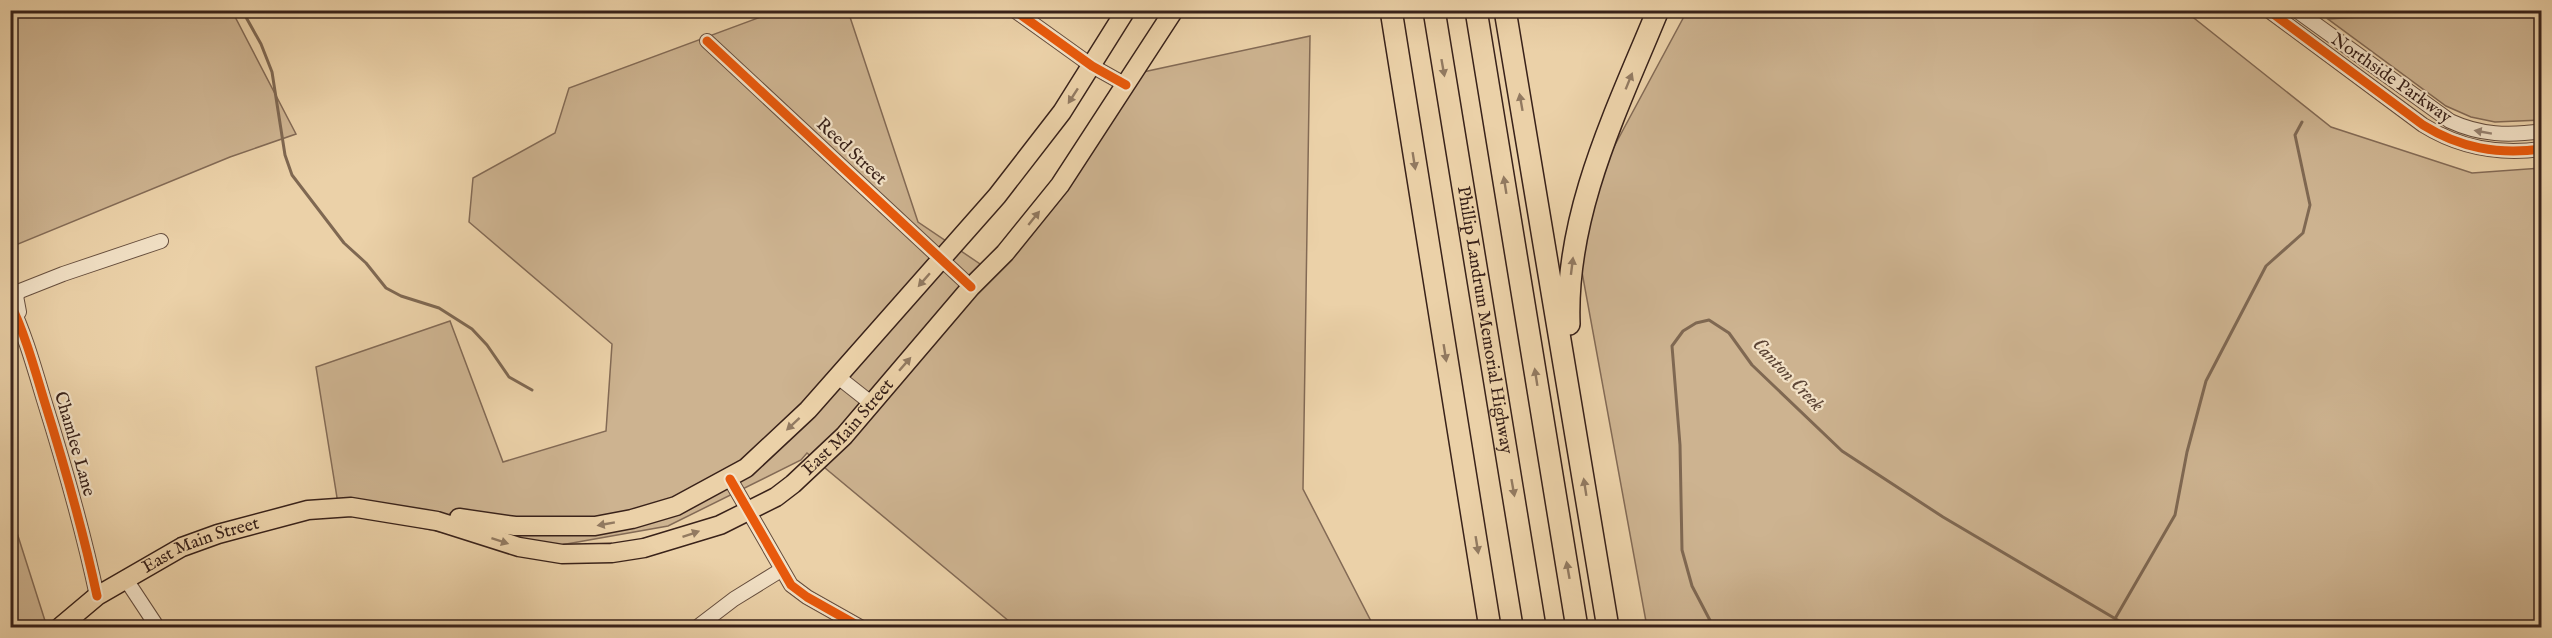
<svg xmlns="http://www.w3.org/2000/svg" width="2552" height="638" font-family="'IM FELL English',serif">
	<rect width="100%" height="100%" fill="#ebd1a8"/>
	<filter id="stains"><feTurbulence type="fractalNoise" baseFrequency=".00333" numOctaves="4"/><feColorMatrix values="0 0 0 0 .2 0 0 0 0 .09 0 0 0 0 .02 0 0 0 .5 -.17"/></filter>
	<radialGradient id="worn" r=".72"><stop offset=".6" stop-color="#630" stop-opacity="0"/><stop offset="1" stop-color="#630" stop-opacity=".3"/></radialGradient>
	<path fill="#cdb390" stroke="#836a55" stroke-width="1.5" d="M11,10L232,11L296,134L230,157L11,247Z
		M2476,10L2541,11V120L2495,122L2471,117L2446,106L2328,19Z
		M777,11H848L918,222L992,272L1120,77L1310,36L1303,489L1374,627H1016L807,453L801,460L668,526L527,551L339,510L316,367L450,321L503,462L606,431L612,344L469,222L473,178L555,133L569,88Z
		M1687,11H2185L2331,127L2472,173L2541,168V627H1647L1573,223Z
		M11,514L47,627H11Z"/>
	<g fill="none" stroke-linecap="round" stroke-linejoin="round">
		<path stroke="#7f6852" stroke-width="3" d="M242,10L261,44L272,72L285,155L292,175L344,243L366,263L386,288L401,296L439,308L472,329L487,345L509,377L532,390
			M2116,617L2175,515L2187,452L2206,381L2266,266L2303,233L2310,205L2295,135L2302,122
			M1714,628L1692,586L1682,550L1680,445L1672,346L1683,331L1696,323L1709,320L1729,333L1752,365L1842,451L1943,517L2131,628"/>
		<g stroke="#664e3e" stroke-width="16">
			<path id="minor" d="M1014,10L1092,66L1126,85
				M2268,10L2423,125C2460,148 2498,155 2542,149
				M2296,10L2450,121C2480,135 2509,136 2542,131
				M707,41L971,287
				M10,303C25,334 34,367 44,400C64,464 83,530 97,596
				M19,312L16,296L20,291L63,274L161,241
				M838,377L871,403
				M730,479L791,585L807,597L862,628
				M125,578L158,628
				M696,628L734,599L781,570"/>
		</g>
		<g stroke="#39221a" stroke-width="21">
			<g id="major">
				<path d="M459,518L515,526H595L632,519L676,506L746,468L808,410L997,196L1062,112L1126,10"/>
				<path id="s1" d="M59,628L97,596L182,547L218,534L308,510L351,507L437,521L519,547L562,554L612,553L644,548L720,525L776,497L793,484L844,436L971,287L1005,253L1060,185L1174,10"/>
			</g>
		</g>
		<g stroke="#39221a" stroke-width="24">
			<g id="highway">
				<path d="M1391,10L1490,628"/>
				<path id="s2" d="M1434,10L1535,628"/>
				<path d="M1476,10L1577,628"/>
				<path d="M1505,10L1608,628"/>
				<path d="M1569,324C1565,213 1617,110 1658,10"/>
			</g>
		</g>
		<use href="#minor" stroke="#f2e1c6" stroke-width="14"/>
		<use href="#major" stroke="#ebd1a8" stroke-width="18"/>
		<use href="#highway" stroke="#ebd1a8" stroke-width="21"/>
		<g stroke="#f2e1c6" stroke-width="13">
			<path id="cycleway" d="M1014,10L1092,66L1126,85
				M2268,10L2423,125C2460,148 2498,155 2542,149
				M707,41L971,287
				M10,303C25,334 34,367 44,400C64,464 83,530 97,596
				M730,479L791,585L807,597L862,628"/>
		</g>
		<use href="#cycleway" stroke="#e8590c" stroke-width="9"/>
	</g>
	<defs><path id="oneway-solid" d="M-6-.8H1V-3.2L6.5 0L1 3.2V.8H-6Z" transform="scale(1.5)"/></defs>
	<g fill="#927a61">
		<use href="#oneway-solid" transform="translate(1443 68) rotate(80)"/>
		<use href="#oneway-solid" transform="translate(1629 81) rotate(-68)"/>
		<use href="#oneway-solid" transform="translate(1073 96) rotate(123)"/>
		<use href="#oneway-solid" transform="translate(1521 102) rotate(-100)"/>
		<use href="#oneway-solid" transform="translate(1414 161) rotate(81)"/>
		<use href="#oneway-solid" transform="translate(1505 185) rotate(-99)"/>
		<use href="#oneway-solid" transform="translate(1034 218) rotate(-51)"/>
		<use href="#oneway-solid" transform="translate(1572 266) rotate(-83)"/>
		<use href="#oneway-solid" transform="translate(924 280) rotate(131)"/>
		<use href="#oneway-solid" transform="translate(1445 353) rotate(81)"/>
		<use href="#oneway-solid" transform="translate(905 364) rotate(-49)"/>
		<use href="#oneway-solid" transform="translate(1536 377) rotate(-99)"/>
		<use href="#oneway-solid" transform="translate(793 424) rotate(137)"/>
		<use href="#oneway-solid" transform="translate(1585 487) rotate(-99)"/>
		<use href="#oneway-solid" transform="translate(1513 488) rotate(80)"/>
		<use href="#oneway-solid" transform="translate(606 524) rotate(170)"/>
		<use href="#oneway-solid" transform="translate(691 534) rotate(-19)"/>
		<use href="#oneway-solid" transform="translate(500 541) rotate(18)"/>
		<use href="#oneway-solid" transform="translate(1477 545) rotate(81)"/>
		<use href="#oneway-solid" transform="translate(1568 570) rotate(-100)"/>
	</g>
	<use fill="#968270" href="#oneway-solid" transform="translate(2483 132) rotate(-170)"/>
	<g text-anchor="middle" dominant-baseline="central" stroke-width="4.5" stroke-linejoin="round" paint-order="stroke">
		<g font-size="18" fill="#39221a" stroke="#f2e1c6">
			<text transform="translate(2391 79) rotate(35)">Northside Parkway</text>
			<text transform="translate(851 152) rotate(43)">Reed Street</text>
			<text stroke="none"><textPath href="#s2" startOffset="314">Phillip Landrum Memorial Highway</textPath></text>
			<text stroke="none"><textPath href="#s1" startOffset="864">East Main Street</textPath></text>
			<text transform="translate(74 444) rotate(74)">Chamlee Lane</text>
			<text stroke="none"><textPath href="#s1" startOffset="166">East Main Street</textPath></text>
		</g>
		<g font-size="20" font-style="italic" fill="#5c4536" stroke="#f2e1c6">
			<text transform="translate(1788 375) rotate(46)">Canton Creek</text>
		</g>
	</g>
	<rect width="2552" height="638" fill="none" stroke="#ebd1a8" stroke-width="36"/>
	<rect x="12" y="12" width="2528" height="614" fill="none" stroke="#39221a" stroke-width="3"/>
	<rect x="18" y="18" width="2516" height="602" fill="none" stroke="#39221a" stroke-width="1.5"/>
	<rect width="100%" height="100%" filter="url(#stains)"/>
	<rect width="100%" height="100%" fill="url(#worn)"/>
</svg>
